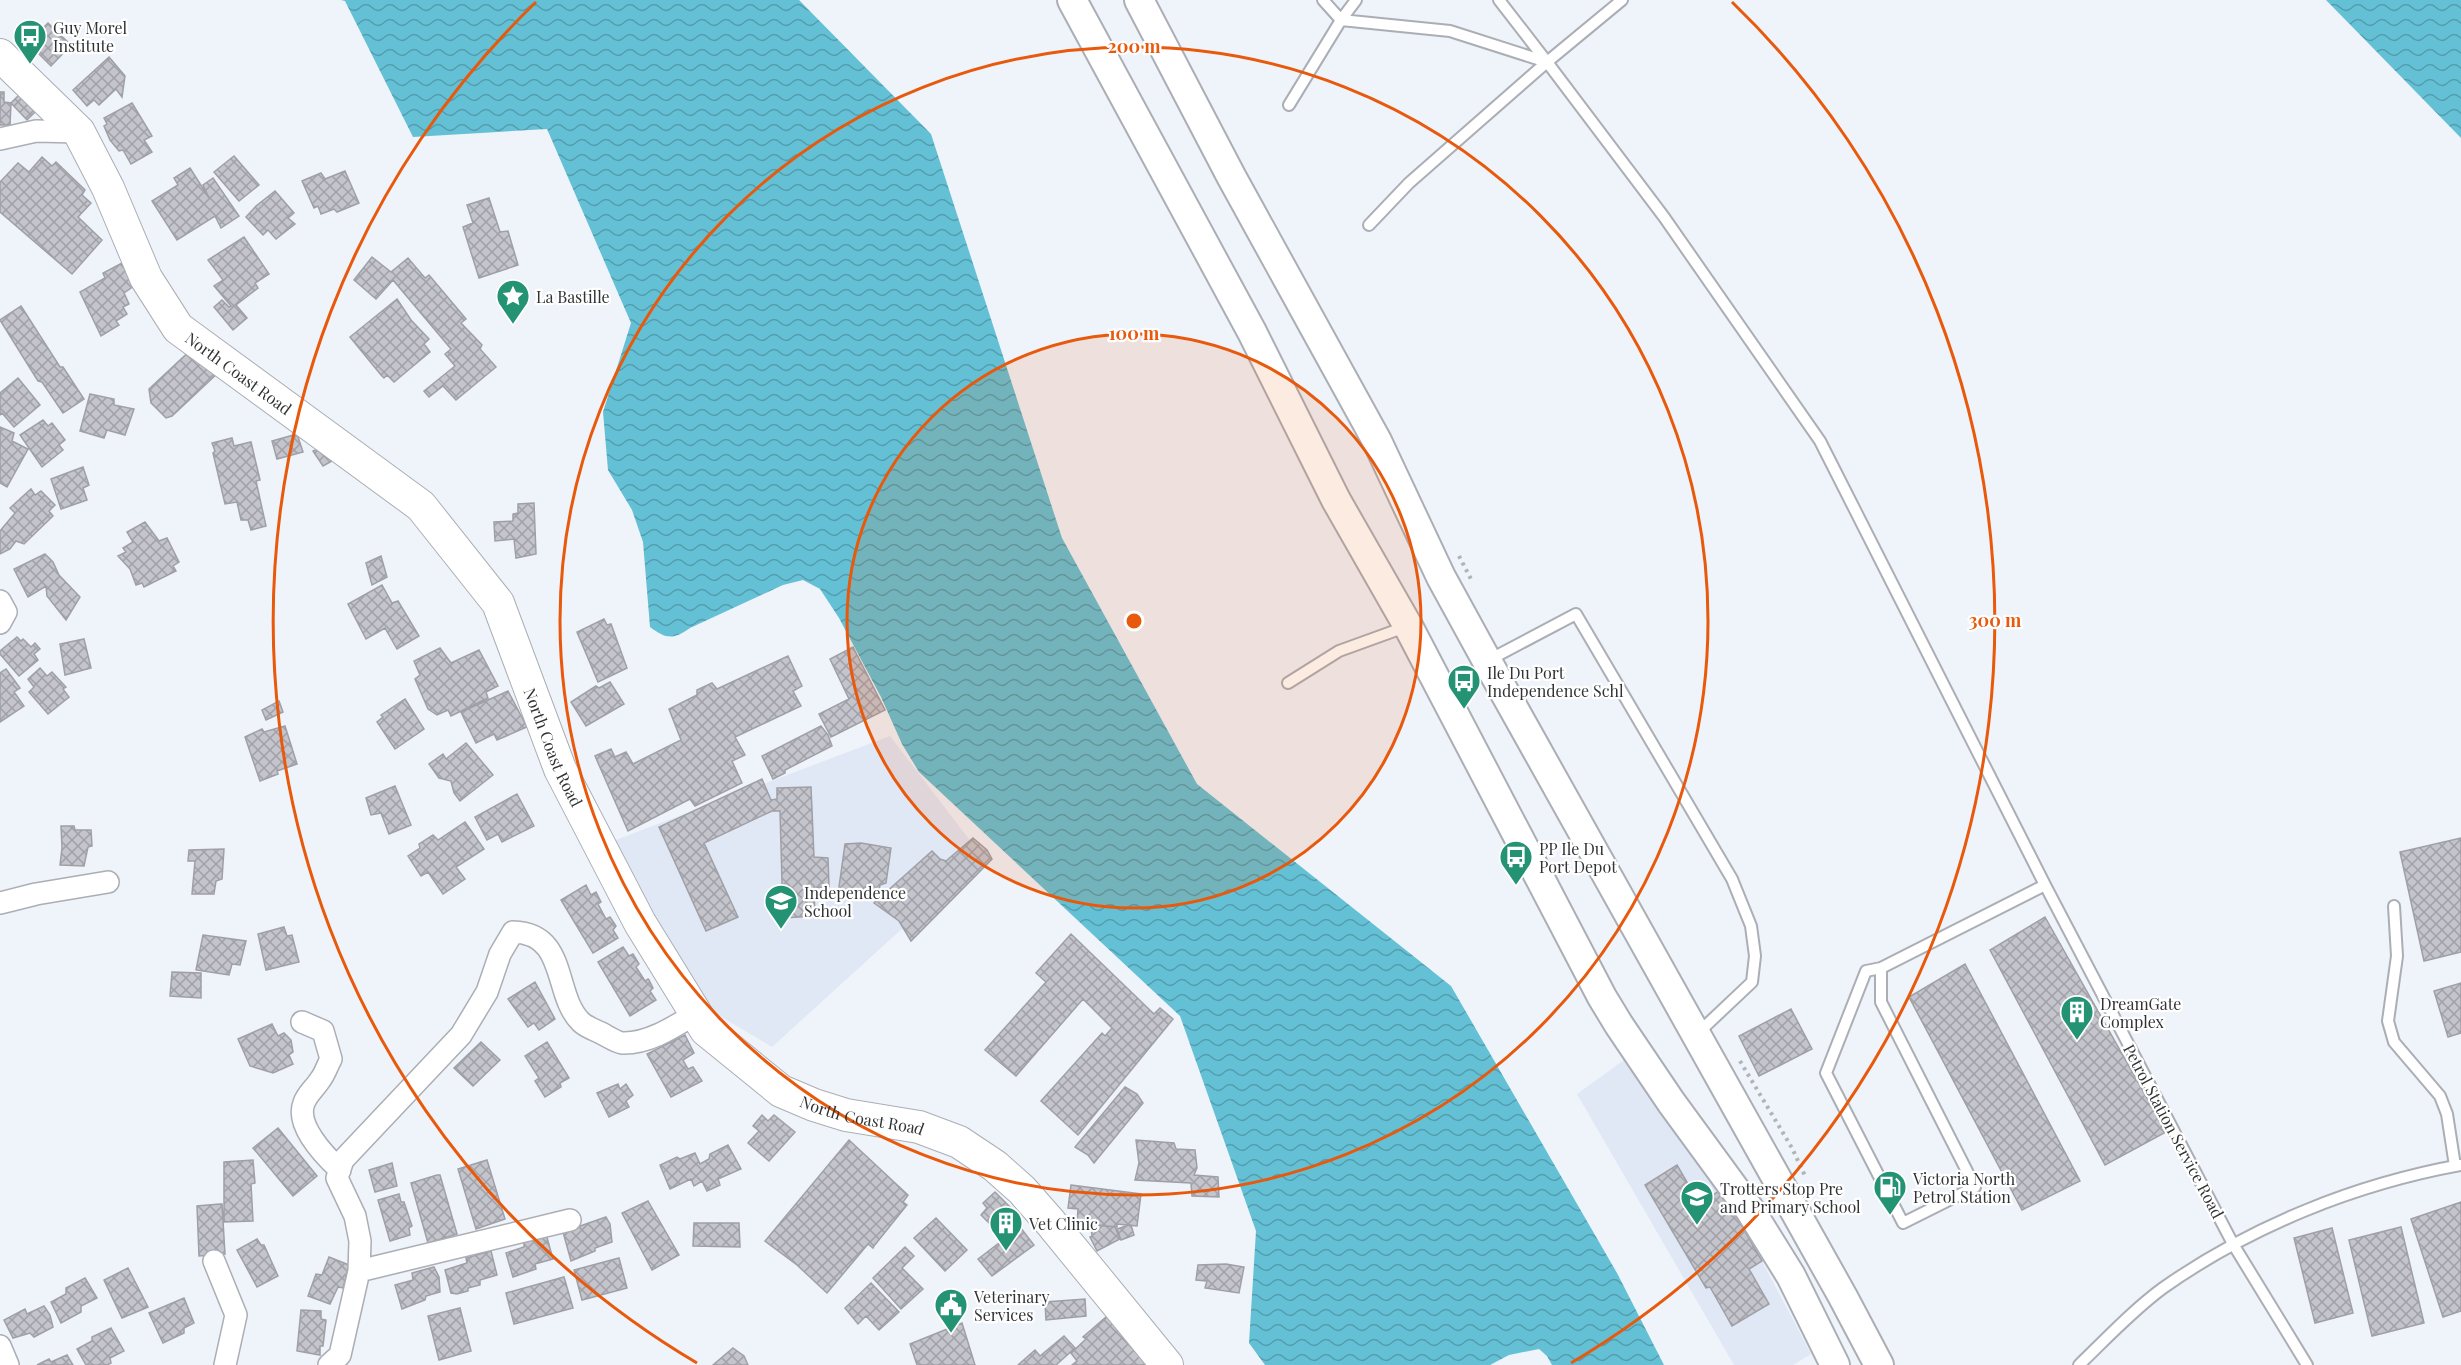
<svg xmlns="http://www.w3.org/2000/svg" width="2461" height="1365" font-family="'Playfair Display',serif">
	<defs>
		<pattern id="water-waves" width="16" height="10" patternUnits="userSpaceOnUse" patternTransform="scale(1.5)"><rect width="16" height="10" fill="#64c1d5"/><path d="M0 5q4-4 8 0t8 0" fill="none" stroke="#539dae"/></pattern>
		<pattern id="building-cross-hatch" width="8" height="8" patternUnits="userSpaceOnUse" patternTransform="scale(1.5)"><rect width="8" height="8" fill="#c4c4cc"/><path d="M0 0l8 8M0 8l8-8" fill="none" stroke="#a0a0a6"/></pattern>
	</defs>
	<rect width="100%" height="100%" fill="#eff3fa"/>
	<path fill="#e0e8f6" d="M890,736L982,856L772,1047L700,1004L613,841Z
		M1624,1060L1721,1190L1762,1261L1811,1354L1793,1365H1734L1577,1094Z"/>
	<path fill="url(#water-waves)" d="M341,0H799L931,134L1062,538L1197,784L1451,986L1617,1273L1664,1365H1552L1547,1356L1539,1349L1509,1355L1490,1365H1265L1249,1343L1256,1231L1180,1016L919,772L902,744L881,697L839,618L820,589L803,580L783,585L690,628C673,640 666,639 650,627L643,542L632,510L608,470L603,412L631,323L547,129L413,137L345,1Z
		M2326,0H2461V138Z"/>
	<path fill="url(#building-cross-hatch)" stroke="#9fa0a7" stroke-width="1.5" d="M48,23L71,45L51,66L28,43Z
		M109,57L125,76L122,97L116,89L99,105L94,100L87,106L73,90Z
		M0,92H4V102L11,103L10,125H0Z
		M21,93L38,109L27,120L11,103Z
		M132,103L152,136L144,140L152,152L131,164L123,150L119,151L110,140L104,126L107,124L104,118Z
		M234,156L259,185L239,201L214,172Z
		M42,157L52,166L56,162L85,190L82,195L91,203L78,217L102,240L72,274L0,212V182L18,163L29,172Z
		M190,168L209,198L203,185L213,178L239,216L221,228L215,216L177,240L152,201L178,185L174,178Z
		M345,171L359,203L337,212L334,209L321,214L318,206L314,208L302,181L321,173L325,179Z
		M275,191L294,213L288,218L295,224L276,239L268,230L263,235L246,217L256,206Z
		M489,198L500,232L508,231L518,265L479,278L463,227L473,223L467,205Z
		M244,237L269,274L255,283L258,288L236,305L247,318L233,330L214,307L222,300L229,307L231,306L214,286L223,280L208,260Z
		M372,257L391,272L408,258L425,278L429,275L466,319L461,323L482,345L480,349L496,367L456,400L443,386L429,397L424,391L455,366L445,354L451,349L393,280L376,299L354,280Z
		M122,263L134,286L124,293L129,304L123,307L127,314L116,321L119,325L101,336L80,292L105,278L103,273Z
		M397,299L411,320L429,339L424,344L430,352L394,382L387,375L384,378L381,375L350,337Z
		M21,306L60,367H63L84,399L63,413L42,382L38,381L0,320Z
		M195,346L221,370L172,416L166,418L151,403L149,389Z
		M18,378L40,405L14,427L2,413L0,415V393Z
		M90,394L114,399V405L134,409L125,435L107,430L104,438L80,431Z
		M43,420L48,426L52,423L65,440L59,445L63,450L42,467L20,435Z
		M0,427L14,433L12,441L28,449L7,487L0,483Z
		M297,434L303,452L277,459L272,441Z
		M232,438L234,446L251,442L260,480L256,481L266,526L251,530L248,520H241L237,502L225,504L213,453L215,451L212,443Z
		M322,447L332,461L323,466L313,451Z
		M83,467L89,485L83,488L87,500L61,509L51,479Z
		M31,489L35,495L41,491L55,505L49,511L53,516L24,544L16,541L10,549L0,554V531L15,513L10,508Z
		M534,503L536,554L516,558L514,539L495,541L494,522L513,521V514L518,513V504Z
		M145,522L159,541L167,538L179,562L173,566L176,571L144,587L142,583L136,585L130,569L118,556L126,552L123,548L133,542L127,532Z
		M45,554L53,562L59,575L80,597L66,620L47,596L46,586L28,597L14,569Z
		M381,556L387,577L372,585L366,563Z
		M382,585L392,603L398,601L419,636L397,649L385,628L366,639L348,604Z
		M604,619L607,625L611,624L627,668L598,682L577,632Z
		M17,637L21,641L23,639L31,647L35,643L40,649L34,654L38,660L19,676L0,654V651Z
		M84,639L91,668L65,675L60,644Z
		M853,647L885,710L831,737L819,714L849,699L830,659Z
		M440,648L451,663L479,650L498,686L486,692L488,698L451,716L448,710L437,715L428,709L415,679L420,675L414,661Z
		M788,656L802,686L793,691L801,706L735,737L745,755L732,761L742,783L695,806L690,799L628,831L595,756L611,749L615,757L626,752L633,764L681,740L669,709L697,695V690L712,683L717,689Z
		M40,668L47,676L52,672L66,687L63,689L69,697L48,714L29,692L34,687L28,679Z
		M6,669L20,688L14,692L24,706L0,722V673Z
		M610,682L624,704L586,726L571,702L596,686L599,688Z
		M508,691L527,727L497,740L494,734L476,743L461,712Z
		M405,699L424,729L395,749L377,722L383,717L381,715Z
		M279,701L283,712L266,720L262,710Z
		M285,726L297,764L277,771L278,774L260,781L245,737L262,729L264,732Z
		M821,726L828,735L832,746L785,770V773L773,779L762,756Z
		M466,743L493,775L460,801L454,793L451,781L439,778L429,764L443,754L446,759Z
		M762,779L771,800L777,799V788L811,787L814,857L828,858L829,886L814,888L815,916L783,918L780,811H772L704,843L738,917L706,931L659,827Z
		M395,786L411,825L389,834L381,813L371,815L366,798Z
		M517,794L534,826L502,842L498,834L487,840L475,817Z
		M465,822L484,849L456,867L465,879L443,894L428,872L421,876L408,856L420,848L419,844L433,835L438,840Z
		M61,826H74L75,830H91L92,846L88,847L84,866L60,865L62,848Z
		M973,838L987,850L992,859L911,941L899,921L874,903L932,851L940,859L946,861Z
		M2461,838V952L2424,961L2400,852Z
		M861,843L891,848L886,883L880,885L878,898L838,894L845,844Z
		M224,849L222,879L216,881L214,894H192L195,861H188L189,850Z
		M586,885L591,895L596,892L601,902L598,904L606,919L610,917L616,926L613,930L618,938L593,953L561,900Z
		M2045,917L2166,1132L2105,1165L1990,950Z
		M284,927L287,936L292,935L299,962L266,970L258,934Z
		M1071,934L1154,1014L1160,1008L1173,1019L1078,1135L1041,1101L1102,1033L1105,1036L1112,1028L1083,999L1016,1076L985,1050L1046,982L1036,973Z
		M203,935L246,941L240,965L232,964L229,975L196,970Z
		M623,947L629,956L633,954L639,964L636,967L645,981L648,979L649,980L653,988L650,991L656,1000L630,1016L598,962Z
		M1965,964L2080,1181L2022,1210L1909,997Z
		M172,972L201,973V998L170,996Z
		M535,982L555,1019L539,1030L534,1023L528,1027L508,999Z
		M2461,983V1033L2448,1037L2434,991Z
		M1791,1009L1812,1049L1759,1076L1739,1036Z
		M272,1024L278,1036L284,1033L291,1040L293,1052L289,1055L293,1064L273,1073L250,1066L238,1039Z
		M685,1035L694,1053L683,1060L688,1069L693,1067L702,1081L671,1097L647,1054Z
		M481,1042L500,1060L473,1086L454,1068Z
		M547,1042L569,1078L560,1083L561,1087L545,1097L535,1081L539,1078L525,1056Z
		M618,1084L620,1089L626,1084L633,1095L626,1101L629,1107L609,1117L597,1093Z
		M1125,1087L1137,1094L1143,1103L1094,1163L1088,1155L1075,1147Z
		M762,1115L768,1121L774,1115L795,1132L769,1161L748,1143L759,1131L753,1126Z
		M278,1128L317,1176L293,1196L253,1148Z
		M849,1140L908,1195L903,1202L907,1205L874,1246L873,1248L868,1244L827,1293L797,1265L765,1241Z
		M1136,1140L1174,1143L1176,1149L1195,1150L1197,1168L1194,1175L1218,1177L1219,1197L1192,1196L1191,1183L1135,1180L1139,1163Z
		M728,1145L741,1169L718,1179L720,1185L707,1191L702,1181L694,1186L691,1179L670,1189L660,1165L677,1157L680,1159L695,1153L700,1164L709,1159L710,1154Z
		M253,1160L255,1183L251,1184L253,1221L224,1222V1162Z
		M487,1160L505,1219L476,1229L458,1169Z
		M392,1163L397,1186L375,1192L369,1170Z
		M1677,1165L1699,1203L1721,1190L1762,1261L1749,1269L1769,1304L1732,1326L1710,1287L1706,1288L1645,1185Z
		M437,1175H440L457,1234L428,1243L411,1183Z
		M1071,1185L1141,1194L1137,1226L1117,1224V1227L1077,1223L1078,1209L1068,1208Z
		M995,1192L1018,1215L999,1233L981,1215L987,1208L983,1203Z
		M399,1194L401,1202H404L412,1226L409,1228L410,1235L390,1241L378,1200Z
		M648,1201L679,1255L652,1270L622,1213Z
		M2461,1202V1311L2443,1317L2411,1219Z
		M220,1204H222L225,1254L199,1256L197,1206Z
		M606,1217L610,1224L612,1242L595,1248V1251L571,1261L563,1232Z
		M936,1218L967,1250L945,1271L914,1238Z
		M694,1223H739L740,1247L693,1246Z
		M1096,1225L1115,1227L1120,1239L1097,1251L1090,1237L1092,1236L1091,1228Z
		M1129,1225H1131L1134,1235L1121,1240L1117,1229Z
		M1020,1227L1034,1245L992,1276L978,1259Z
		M2401,1227L2424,1323L2372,1336L2349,1240Z
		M2332,1228L2353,1313L2315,1323L2294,1238Z
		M546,1234L553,1259L535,1264L536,1269L513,1277L506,1253L524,1247V1242Z
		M257,1239L261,1245H264L278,1276L257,1287L237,1250Z
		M905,1247L914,1256L902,1268L923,1289L901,1309L873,1278Z
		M491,1251L497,1275L480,1280V1285L468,1288V1291L457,1294L451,1293L445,1270L467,1263L466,1258Z
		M329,1257L349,1265L343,1288L338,1287L330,1304L308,1296L316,1274L322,1275Z
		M619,1258L627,1288L582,1300L574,1270Z
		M1226,1264L1244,1267L1239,1293L1205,1288L1207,1281L1196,1280L1198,1265Z
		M434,1267L439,1277L440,1292L426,1296L425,1300L402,1309L395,1285L413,1280L412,1273Z
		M128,1268L148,1307L122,1318L104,1280Z
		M564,1277L573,1308L514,1324L506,1293Z
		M85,1278L97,1298L81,1306V1312L61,1323L51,1302L66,1294V1288Z
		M871,1283L899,1312L879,1330L866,1316L858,1324L845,1308Z
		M184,1298L194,1323L184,1328V1333L163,1343L149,1313Z
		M1085,1299L1086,1316L1046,1320L1045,1302Z
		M44,1306L50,1315L53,1327L34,1337L30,1333L13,1338L4,1320L25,1309L27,1314Z
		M460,1308L471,1351L439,1360L428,1316Z
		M301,1310L321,1311V1319L326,1320L323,1346H320V1355L297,1351Z
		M1114,1310L1158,1365H1072L1077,1361L1071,1353L1086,1339L1083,1337Z
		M962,1323L975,1365H917L910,1344Z
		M111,1328L124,1351L110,1358L111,1363L107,1365H86L77,1349L92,1341V1337Z
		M1064,1336L1075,1348L1056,1365H1018L1035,1350L1040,1356Z
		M733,1348L744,1356L748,1365H713Z
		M67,1355L73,1365H37L49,1359L51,1362Z"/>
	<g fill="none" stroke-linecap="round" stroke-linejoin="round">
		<g stroke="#abaeb5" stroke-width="14">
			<path id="lane" d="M1323,0L1341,20L1356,0
				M1499,0L1547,62
				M1289,105L1341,20L1450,31L1547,62L1622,0
				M1369,225L1409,183L1547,62L1664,217L1820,441L2045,885
				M1487,661L1576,614L1732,879L1751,926L1755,956L1752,982L1698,1033
				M1288,683L1339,651L1408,626
				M2394,906L2397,956L2388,1021L2394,1042L2440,1096L2447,1114L2455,1166
				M1881,968L1866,971L1826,1073L1903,1223L1975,1187L1881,1002V968L2045,885L2233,1244L2307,1365
				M2079,1365C2106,1339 2133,1310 2163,1288C2251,1226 2356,1184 2461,1165"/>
		</g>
		<g stroke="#abaeb5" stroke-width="24">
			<path id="street" d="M0,139L36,131L79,132
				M0,601L6,612L0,623
				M0,903L36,894L108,882
				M302,1022L323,1031L331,1059C327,1066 325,1074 320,1080C315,1088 307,1094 304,1103C295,1125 325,1156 340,1170
				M214,1261L236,1315L225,1365
				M359,1271L570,1220
				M0,1346L8,1365
				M329,1365L340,1355L359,1271L360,1241L355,1216L337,1178L343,1160L461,1035L487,992L500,954L513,932C568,933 553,995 581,1022C586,1027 595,1030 601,1033C607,1036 616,1042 622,1043C648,1044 674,1027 695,1014"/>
		</g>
		<g stroke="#abaeb5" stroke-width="32">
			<path id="secondary" d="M1072,0L1252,332L1336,500L1408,626L1602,997L1619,1025L1671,1102L1750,1210L1791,1276L1835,1365
				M1139,0L1231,176L1377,441L1441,577L1487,661L1843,1297L1879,1365"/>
		</g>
		<g stroke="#abaeb5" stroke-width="34">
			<g id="primary">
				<path id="s1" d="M0,55L79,132L108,188L146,278L178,328L421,506L498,603L560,769L640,923L706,1030L781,1091L814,1105L846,1115L919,1127L959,1142L995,1166L1022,1190L1051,1223L1167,1365"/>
			</g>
		</g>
		<path stroke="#b0b3b8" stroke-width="4" stroke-dasharray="3 4.5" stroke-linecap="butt" d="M1459,556L1472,581
			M1740,1061L1792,1148L1806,1178"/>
		<use href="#lane" stroke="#fff" stroke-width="10"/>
		<use href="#street" stroke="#fff" stroke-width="21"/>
		<use href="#secondary" stroke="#fff" stroke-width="28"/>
		<use href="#primary" stroke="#fff" stroke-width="32"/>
	</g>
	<circle cx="1134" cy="621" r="287" fill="#e8590c" fill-opacity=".12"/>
	<g fill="none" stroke="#e8590c" stroke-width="3">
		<circle cx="1134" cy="621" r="287"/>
		<circle cx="1134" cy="621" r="574"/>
		<path d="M697 1363A861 861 0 0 1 536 2M1732 2A861 861 0 0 1 1571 1363"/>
	</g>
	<defs>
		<g id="bus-pin" transform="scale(1.725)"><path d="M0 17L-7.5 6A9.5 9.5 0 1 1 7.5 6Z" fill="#249374" stroke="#fff"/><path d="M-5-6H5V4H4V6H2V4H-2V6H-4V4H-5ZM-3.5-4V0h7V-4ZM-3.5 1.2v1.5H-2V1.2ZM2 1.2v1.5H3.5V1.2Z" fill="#fff"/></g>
		<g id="sight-pin" transform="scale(1.725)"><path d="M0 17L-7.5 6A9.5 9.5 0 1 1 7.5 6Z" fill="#249374" stroke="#fff"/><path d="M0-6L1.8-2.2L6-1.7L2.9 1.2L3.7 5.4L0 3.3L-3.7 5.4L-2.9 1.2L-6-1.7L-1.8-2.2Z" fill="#fff"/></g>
		<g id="school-pin" transform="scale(1.725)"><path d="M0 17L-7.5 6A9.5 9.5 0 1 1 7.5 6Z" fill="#249374" stroke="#fff"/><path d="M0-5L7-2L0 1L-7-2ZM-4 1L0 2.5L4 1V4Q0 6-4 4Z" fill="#fff"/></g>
		<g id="building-pin" transform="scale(1.725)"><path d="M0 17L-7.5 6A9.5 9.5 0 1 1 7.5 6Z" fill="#249374" stroke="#fff"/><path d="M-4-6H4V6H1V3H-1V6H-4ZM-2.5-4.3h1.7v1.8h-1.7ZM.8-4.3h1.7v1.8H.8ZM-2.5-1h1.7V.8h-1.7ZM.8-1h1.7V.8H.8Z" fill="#fff"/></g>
		<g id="fuel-pin" transform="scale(1.725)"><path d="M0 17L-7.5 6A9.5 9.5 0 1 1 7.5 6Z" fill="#249374" stroke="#fff"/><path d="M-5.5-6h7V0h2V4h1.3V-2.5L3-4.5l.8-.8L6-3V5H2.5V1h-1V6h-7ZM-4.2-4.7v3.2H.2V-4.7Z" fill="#fff"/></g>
		<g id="civic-pin" transform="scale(1.725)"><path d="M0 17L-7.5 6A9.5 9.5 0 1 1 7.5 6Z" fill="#249374" stroke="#fff"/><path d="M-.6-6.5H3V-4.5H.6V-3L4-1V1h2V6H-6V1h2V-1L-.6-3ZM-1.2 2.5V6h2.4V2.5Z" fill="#fff"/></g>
	</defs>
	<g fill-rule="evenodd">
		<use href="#bus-pin" x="30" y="36"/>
		<use href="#sight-pin" x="513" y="296"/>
		<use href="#bus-pin" x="1464" y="681"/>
		<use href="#bus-pin" x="1516" y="857"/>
		<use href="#school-pin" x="781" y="901"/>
		<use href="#building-pin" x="2077" y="1012"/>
		<use href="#fuel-pin" x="1890" y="1187"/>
		<use href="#school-pin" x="1697" y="1197"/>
		<use href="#building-pin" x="1006" y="1223"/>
		<use href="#civic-pin" x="951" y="1305"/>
	</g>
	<g text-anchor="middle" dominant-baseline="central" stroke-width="4.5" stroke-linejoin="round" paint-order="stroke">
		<g font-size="16" fill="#303234" stroke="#fff" text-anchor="start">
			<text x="53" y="27">Guy Morel<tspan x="53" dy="18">Institute</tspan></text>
			<text x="536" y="296">La Bastille</text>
			<text x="1487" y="672">Ile Du Port<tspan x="1487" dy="18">Independence Schl</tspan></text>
			<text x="1539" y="848">PP Ile Du<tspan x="1539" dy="18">Port Depot</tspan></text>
			<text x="804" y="892">Independence<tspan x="804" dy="18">School</tspan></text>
			<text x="2100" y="1003">DreamGate<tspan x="2100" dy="18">Complex</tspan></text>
			<text x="1913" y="1178">Victoria North<tspan x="1913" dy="18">Petrol Station</tspan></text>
			<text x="1720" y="1188">Trotters Stop Pre<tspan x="1720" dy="18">and Primary School</tspan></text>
			<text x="1029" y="1223">Vet Clinic</text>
			<text x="974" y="1296">Veterinary<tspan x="974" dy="18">Services</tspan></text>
		</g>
		<g font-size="16" fill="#303234" stroke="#fff">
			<text stroke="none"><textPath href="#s1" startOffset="406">North Coast Road</textPath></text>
			<text stroke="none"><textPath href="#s1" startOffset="910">North Coast Road</textPath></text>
			<text stroke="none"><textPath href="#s1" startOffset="1414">North Coast Road</textPath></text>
			<text transform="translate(2174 1131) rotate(62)">Petrol Station Service Road</text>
		</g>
	</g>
	<circle cx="1134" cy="621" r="9" fill="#e8590c" stroke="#fff" stroke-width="3"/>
	<g font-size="18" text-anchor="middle" font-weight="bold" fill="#e8590c" stroke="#fff" stroke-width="4.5" stroke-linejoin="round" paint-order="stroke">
		<text x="1134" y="53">200 m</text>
		<text x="1134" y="340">100 m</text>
		<text x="1995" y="627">300 m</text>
	</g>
</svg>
